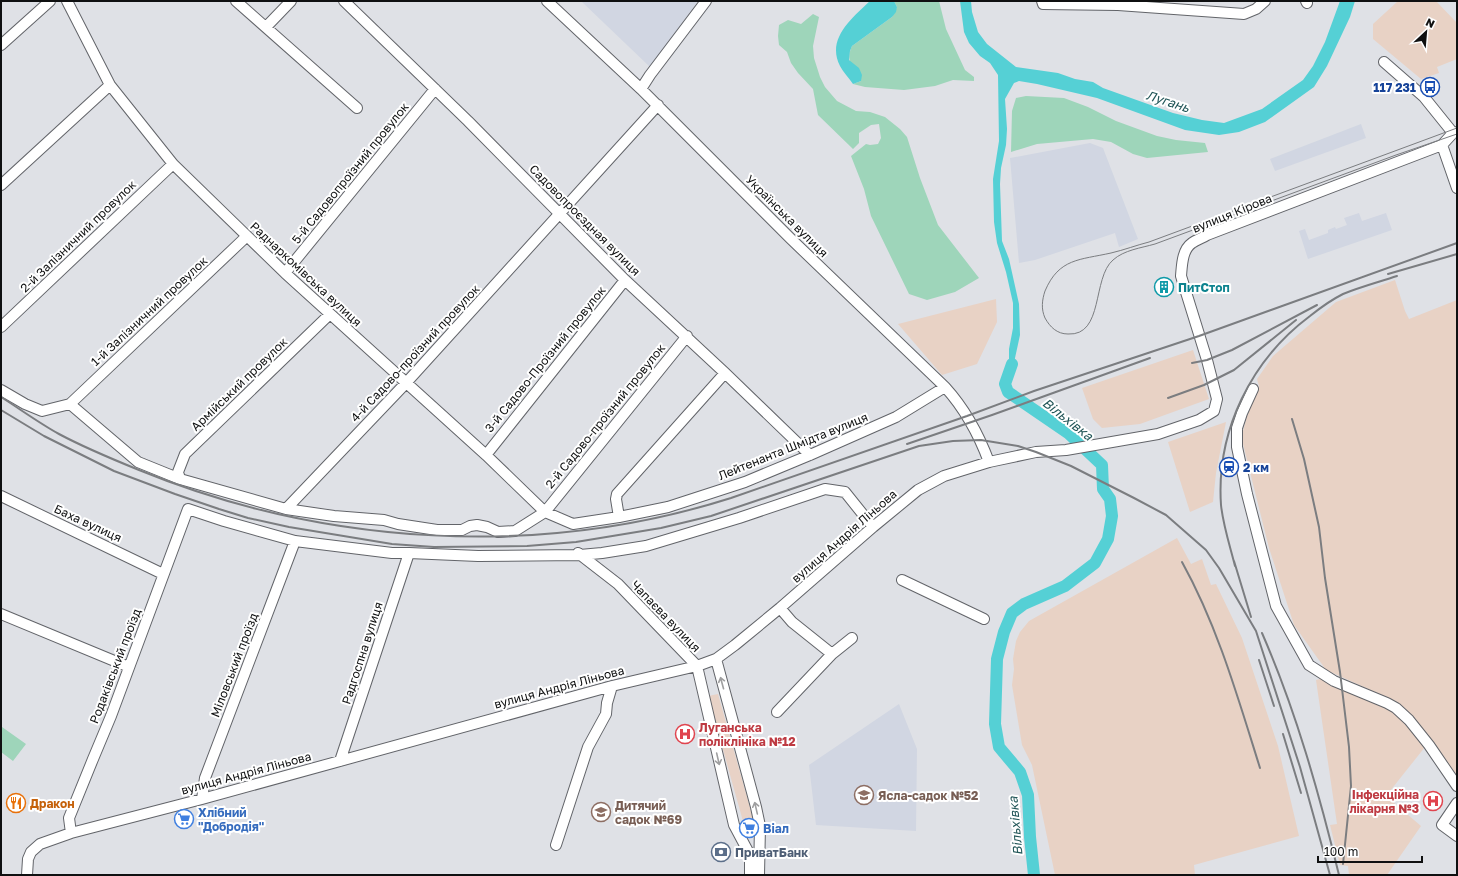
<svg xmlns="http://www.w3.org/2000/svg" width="1458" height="876" font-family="'Golos Text',sans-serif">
	<rect width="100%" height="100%" fill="#dfe1e6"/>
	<path fill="#e8d2c6" d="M718,694L756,829L746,832L708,696Z"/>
	<path fill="#e8d2c5" d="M1398,1H1436L1457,23V59L1437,67L1439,73L1421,79L1373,39V24Z
		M1395,280L1405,311L1409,319L1457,300V777L1415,719L1395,701L1326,670L1294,625L1269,548L1243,444V431L1247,416L1259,386L1257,379L1273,356L1336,302Z
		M996,299L997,322L977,364L942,375L898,324Z
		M1193,350L1209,399L1140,424L1102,428L1093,419L1082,388Z
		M1226,422L1216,473L1213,502L1190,512L1168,442Z
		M1177,538L1191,564L1202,559L1211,585L1216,584L1242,638L1278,746L1299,836L1194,865L1195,875H1055L1032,765L1022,745L1012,685L1014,669L1013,659L1016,641L1020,632L1029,621Z
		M1324,678L1396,713L1425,747L1386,796L1421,826L1387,875H1349L1348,866L1340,865L1330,825L1337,824L1316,680Z"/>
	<path fill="#d1d6e2" d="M581,1H698L650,67Z
		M1361,124L1366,138L1275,171L1270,159Z
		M1090,143L1103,148L1138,239L1119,247L1115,233L1035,260L1019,263L1010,158Z
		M1359,213L1362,221L1386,213L1392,230L1308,259L1299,231L1305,229L1309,240L1328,233V230L1335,227L1336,229L1347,225L1344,218Z
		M899,704L917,749L916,831L816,825L809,765Z"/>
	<path fill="#9ed5ba" d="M894,1H939L946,29L965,70L974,77V81L953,80L935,86L904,90L865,87L853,84L861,81C853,68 845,61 852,46L892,17L897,7Z
		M813,14L819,17L813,46L814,58L820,77L825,87L837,101L856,111L870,112L885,117L900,129L907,137L920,178L938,225L979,278L955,292L927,300L909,294L871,216L864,189L851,156L866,144L870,145L878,144L881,138L879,124L871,125L859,133V143L853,149L818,115L813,89L798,73L791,63L787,52L779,45L778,36L779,25L788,20L801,24Z
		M1026,96L1064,98L1088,107L1116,121L1157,136L1176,140L1205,143L1208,152L1147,158L1133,154L1111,142L1093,139L1037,144L1011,152L1012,111L1016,98Z
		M2,727L26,744L13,761L1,752V729Z"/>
	<path fill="#55d0d5" d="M870,1H894L897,7L896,12L892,17L852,46L850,51L849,60L859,68L862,75L861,81L853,84C849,78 843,72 840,66C826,39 852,18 870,1Z
		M960,1H971L972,12L978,32L987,44L1016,67L1058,73L1075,79L1093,82L1103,88L1173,113L1202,120L1224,123L1262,109L1303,80L1313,66L1325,42L1340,1H1355L1350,17L1327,66L1314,87L1265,122L1239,132L1219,135L1185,130L1097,98L1037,84L1019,81L1014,83L1005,99L1007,129L1006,145L1001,168L1000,184L1002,241L1009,259L1019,304L1020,335L1010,381L1005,378L1009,368V349L1013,328V303L1006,272L997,243L994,222L993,179L999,141L998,75L990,63L980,56L969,43L964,32Z"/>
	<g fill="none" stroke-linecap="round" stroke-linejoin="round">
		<path stroke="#55d0d5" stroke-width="12" d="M1012,364L1005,384L1008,392L1068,433L1102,465L1103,489L1110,499L1112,516L1108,539L1095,563L1065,586L1024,604L1012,613L1004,632L997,659L995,724L999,747L1020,772L1028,795L1030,837L1034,875"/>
		<g stroke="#626469" stroke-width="12">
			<path id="minor" d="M67,1L110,85L173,164L285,273L486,455L545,512L573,524L619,517L668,507L745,482L810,455L896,417L945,387
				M236,1L357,108
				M344,1L468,121L625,280L725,373L810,455
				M547,1L641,89L791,239L945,387C965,409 979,435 989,462
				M1042,1L1043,4L1118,5L1244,14L1256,9L1265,1
				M1306,1L1307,3
				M266,27L291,1
				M1,45L50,1
				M1384,62L1424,97L1453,133
				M641,89L650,75L706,1
				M1442,145L1457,188
				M1,185L110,85
				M285,273L435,89
				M1,327L173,164
				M1253,389L1242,413L1237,428V447L1247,494L1276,606L1309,665L1334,681L1387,703L1396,708L1409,720L1429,745L1457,786
				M1,390L25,404L42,411L70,404L138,462L180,479L286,509L334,516L384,520L398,524L437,530H462L470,526L477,525L487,527L498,532L515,531L545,512L687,336
				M70,404L247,236
				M486,455L625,280
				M180,479L178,472L185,454L330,314
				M1,496L163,574
				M286,509L406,383L658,105
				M619,517L616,499L617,494L725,373
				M578,553L618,584L697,666L734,825L750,855V875
				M902,580L984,619
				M780,608L792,622L832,654
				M1,614L129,667
				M716,659L756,807L760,826L759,875
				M777,712L832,654L852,638
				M340,761L409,553
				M202,799L205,778L295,541
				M1457,803L1442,825L1457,836
				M71,833L69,818L93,759L111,716L188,509L224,521L295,541L392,553H409L478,556L580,555L602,553L646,546L739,518L825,489L845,492L873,527
				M556,845L588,747L606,714L607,703L612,686
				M27,875L28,859L31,852L40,844L71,833L202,799L612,686L697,666L716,659L735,645L780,608L873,527L918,490L944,476L989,462L1036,452L1066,450L1158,434L1199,420L1214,411L1217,399L1207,360L1181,276C1182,265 1182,250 1192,243C1196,240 1202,238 1207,235L1442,145L1453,133L1457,132"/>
		</g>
		<use href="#minor" stroke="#fff" stroke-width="10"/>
		<path stroke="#7b7d80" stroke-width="1" d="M1457,128L1149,242C1137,245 1124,250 1111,253C1080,260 1059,258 1045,291C1042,300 1041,309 1045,318C1050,327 1057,334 1068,334C1104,336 1092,278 1113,260C1124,250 1141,248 1155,244L1396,155L1457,134"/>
		<path stroke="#7b7d80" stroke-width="2" d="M1388,274L1457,254
			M1192,363L1207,360L1232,350L1317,305
			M1,397C20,409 39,423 59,434C85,448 112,459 139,470C325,546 539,559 731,498L967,416L1034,391L1199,336L1457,243
			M1168,398L1204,385L1234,370L1296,320
			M1,410L44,436L114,471L175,494L219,509L248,518L289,527L392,544L434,547L527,546L576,542L661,528L711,516L919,446L953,441L981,440L1018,446L1036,452L1071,466L1134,498L1166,515L1206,550L1219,568L1256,631L1300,767L1330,875
			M1292,419L1304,459L1319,527L1325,578L1340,672L1349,747L1351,786L1343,864
			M907,444L992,415L1150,358
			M1234,561L1251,617
			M1182,562C1218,627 1238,698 1260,768
			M1235,566C1230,546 1223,525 1221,505C1216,431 1251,360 1310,316C1320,308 1331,300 1343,294C1360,287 1379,282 1397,276
			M1262,633C1296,711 1319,793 1339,875
			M1259,660L1274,706
			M1283,734L1301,793"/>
	</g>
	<defs><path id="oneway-shaft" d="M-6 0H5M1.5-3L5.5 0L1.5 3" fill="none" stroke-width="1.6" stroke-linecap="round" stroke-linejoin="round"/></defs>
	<g stroke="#9f9fa0">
		<use href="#oneway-shaft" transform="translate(722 683) rotate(-105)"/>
		<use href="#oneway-shaft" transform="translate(718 759) rotate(77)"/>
		<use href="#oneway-shaft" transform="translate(756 808) rotate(-103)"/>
	</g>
	<defs>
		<g id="bus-ring" transform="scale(1)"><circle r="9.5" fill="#fff" stroke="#1a4fb4" stroke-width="1.5"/><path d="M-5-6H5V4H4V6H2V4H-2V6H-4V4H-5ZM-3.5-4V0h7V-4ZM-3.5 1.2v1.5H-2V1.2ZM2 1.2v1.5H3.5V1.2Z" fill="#1a4fb4"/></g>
		<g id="building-ring" transform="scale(1)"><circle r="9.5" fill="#fff" stroke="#0f9aa8" stroke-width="1.5"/><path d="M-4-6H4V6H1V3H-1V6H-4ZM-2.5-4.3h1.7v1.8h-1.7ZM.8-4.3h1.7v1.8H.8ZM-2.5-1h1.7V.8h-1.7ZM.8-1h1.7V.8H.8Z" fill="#0f9aa8"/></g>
		<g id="station-ring" transform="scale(1)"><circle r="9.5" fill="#fff" stroke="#1a4fb4" stroke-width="1.5"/><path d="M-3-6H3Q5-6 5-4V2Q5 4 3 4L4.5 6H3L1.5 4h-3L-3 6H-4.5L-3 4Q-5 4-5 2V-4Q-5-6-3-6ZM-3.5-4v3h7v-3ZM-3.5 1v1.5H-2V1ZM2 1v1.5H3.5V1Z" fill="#1a4fb4"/></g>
		<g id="hospital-ring" transform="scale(1)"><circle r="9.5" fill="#fff" stroke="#e0444e" stroke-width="1.5"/><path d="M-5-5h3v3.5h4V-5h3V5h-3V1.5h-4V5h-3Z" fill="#e0444e"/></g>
		<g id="school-ring" transform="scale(1)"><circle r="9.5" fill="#fff" stroke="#8d6e63" stroke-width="1.5"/><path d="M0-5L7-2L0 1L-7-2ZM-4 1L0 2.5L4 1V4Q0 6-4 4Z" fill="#8d6e63"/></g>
		<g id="restaurant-ring" transform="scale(1)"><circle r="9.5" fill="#fff" stroke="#e8710a" stroke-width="1.5"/><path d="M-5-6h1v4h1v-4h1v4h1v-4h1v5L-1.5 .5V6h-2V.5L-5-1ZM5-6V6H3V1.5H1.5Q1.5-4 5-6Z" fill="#e8710a"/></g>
		<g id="supermarket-ring" transform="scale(1)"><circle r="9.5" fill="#fff" stroke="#3f7fe0" stroke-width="1.5"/><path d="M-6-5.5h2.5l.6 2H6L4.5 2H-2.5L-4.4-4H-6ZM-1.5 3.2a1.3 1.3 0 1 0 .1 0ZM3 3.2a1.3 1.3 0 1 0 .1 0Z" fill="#3f7fe0"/></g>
		<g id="bank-ring" transform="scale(1)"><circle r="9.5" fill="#fff" stroke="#5c6f8a" stroke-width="1.5"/><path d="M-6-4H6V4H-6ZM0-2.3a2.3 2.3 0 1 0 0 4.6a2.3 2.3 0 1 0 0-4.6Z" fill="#5c6f8a"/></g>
	</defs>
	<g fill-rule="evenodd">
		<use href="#bus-ring" x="1430" y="87"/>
		<use href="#building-ring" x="1164" y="287"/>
		<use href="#station-ring" x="1229" y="467"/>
		<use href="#hospital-ring" x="685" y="734"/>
		<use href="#school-ring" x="864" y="795"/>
		<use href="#hospital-ring" x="1433" y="801"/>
		<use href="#restaurant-ring" x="16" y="803"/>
		<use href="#school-ring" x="601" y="812"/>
		<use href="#supermarket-ring" x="184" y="819"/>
		<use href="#supermarket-ring" x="749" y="828"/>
		<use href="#bank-ring" x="721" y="852"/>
	</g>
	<g text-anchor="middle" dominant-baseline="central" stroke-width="4" stroke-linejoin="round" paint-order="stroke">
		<g font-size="12" font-weight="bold" fill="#164399" stroke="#fff" text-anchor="end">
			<text x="1416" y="87">117 231</text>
			<text x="1243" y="467" text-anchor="start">2 км</text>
		</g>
		<g font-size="12" fill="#0f1011" stroke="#fff">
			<text transform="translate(350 173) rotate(-51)">5-й Садовопроїзний провулок</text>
			<text transform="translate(1232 213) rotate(-22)">вулиця Кірова</text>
			<text transform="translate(787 216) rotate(45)">Українська вулиця</text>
			<text transform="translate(585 220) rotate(45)">Садовопроєздная вулиця</text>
			<text transform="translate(78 236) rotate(-44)">2-й Залізничний провулок</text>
			<text transform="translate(306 274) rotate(43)">Раднаркомівська вулиця</text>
			<text transform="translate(149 311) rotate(-43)">1-й Залізничний провулок</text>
			<text transform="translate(415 353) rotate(-47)">4-й Садово-проїзний провулок</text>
			<text transform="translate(545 359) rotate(-51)">3-й Садово-Проїзний провулок</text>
			<text transform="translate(239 384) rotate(-44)">Армійський провулок</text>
			<text transform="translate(605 416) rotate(-51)">2-й Садово-проїзний провулок</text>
			<text transform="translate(793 446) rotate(-22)">Лейтенанта Шмідта вулиця</text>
			<text transform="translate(88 523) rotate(25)">Баха вулиця</text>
			<text transform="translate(844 536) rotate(-41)">вулиця Андрія Ліньова</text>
			<text transform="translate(666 616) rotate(46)">Чапаєва вулиця</text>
			<text transform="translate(362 653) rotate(-72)">Радгоспна вулиця</text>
			<text transform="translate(234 665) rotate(-69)">Міловський проїзд</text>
			<text transform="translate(115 666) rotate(-69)">Родаківський проїзд</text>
			<text transform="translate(559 687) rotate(-15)">вулиця Андрія Ліньова</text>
			<text transform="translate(246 773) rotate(-15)">вулиця Андрія Ліньова</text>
		</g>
		<g font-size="12" font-weight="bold" fill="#0d838f" stroke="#fff" text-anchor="start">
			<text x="1178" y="287">ПитСтоп</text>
		</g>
		<g font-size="12" font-weight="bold" fill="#be3a42" stroke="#fff" text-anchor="start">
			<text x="699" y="727">Луганська<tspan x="699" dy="14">поліклініка №12</tspan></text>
			<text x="1419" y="794" text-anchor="end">Інфекційна<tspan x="1419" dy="14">лікарня №3</tspan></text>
		</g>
		<g font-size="12" font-weight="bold" fill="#785e54" stroke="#fff" text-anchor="start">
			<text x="878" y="795">Ясла-садок №52</text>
			<text x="615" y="805">Дитячий<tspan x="615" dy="14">садок №69</tspan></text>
		</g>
		<g font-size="12" font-weight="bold" fill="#c56008" stroke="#fff" text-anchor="start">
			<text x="30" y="803">Дракон</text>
		</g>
		<g font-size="12" font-weight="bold" fill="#366cbe" stroke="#fff" text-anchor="start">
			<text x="198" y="812">Хлібний<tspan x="198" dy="14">"Добродія"</tspan></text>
			<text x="763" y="828">Віал</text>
		</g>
		<g font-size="12" font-weight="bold" fill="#4e5e75" stroke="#fff" text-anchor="start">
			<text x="735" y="852">ПриватБанк</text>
		</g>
		<g font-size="13" font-style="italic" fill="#225658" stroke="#fff">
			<text transform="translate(1168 101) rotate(18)">Лугань</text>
			<text transform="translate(1068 419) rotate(38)">Вільхівка</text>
			<text transform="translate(1015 826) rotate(-95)">Вільхівка</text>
		</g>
	</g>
	<rect width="1458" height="876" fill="none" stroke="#0f1011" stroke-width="4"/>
	<g transform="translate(1426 32) rotate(26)" stroke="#ffffff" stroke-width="3" paint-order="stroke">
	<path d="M0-3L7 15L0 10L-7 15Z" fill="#0f1011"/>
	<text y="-6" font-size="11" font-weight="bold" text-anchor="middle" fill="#0f1011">N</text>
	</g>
	<path d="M1318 856v6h104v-6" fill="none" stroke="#0f1011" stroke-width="2"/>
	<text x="1324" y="856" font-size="12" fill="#0f1011" stroke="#ffffff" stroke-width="3" paint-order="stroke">100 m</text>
</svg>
